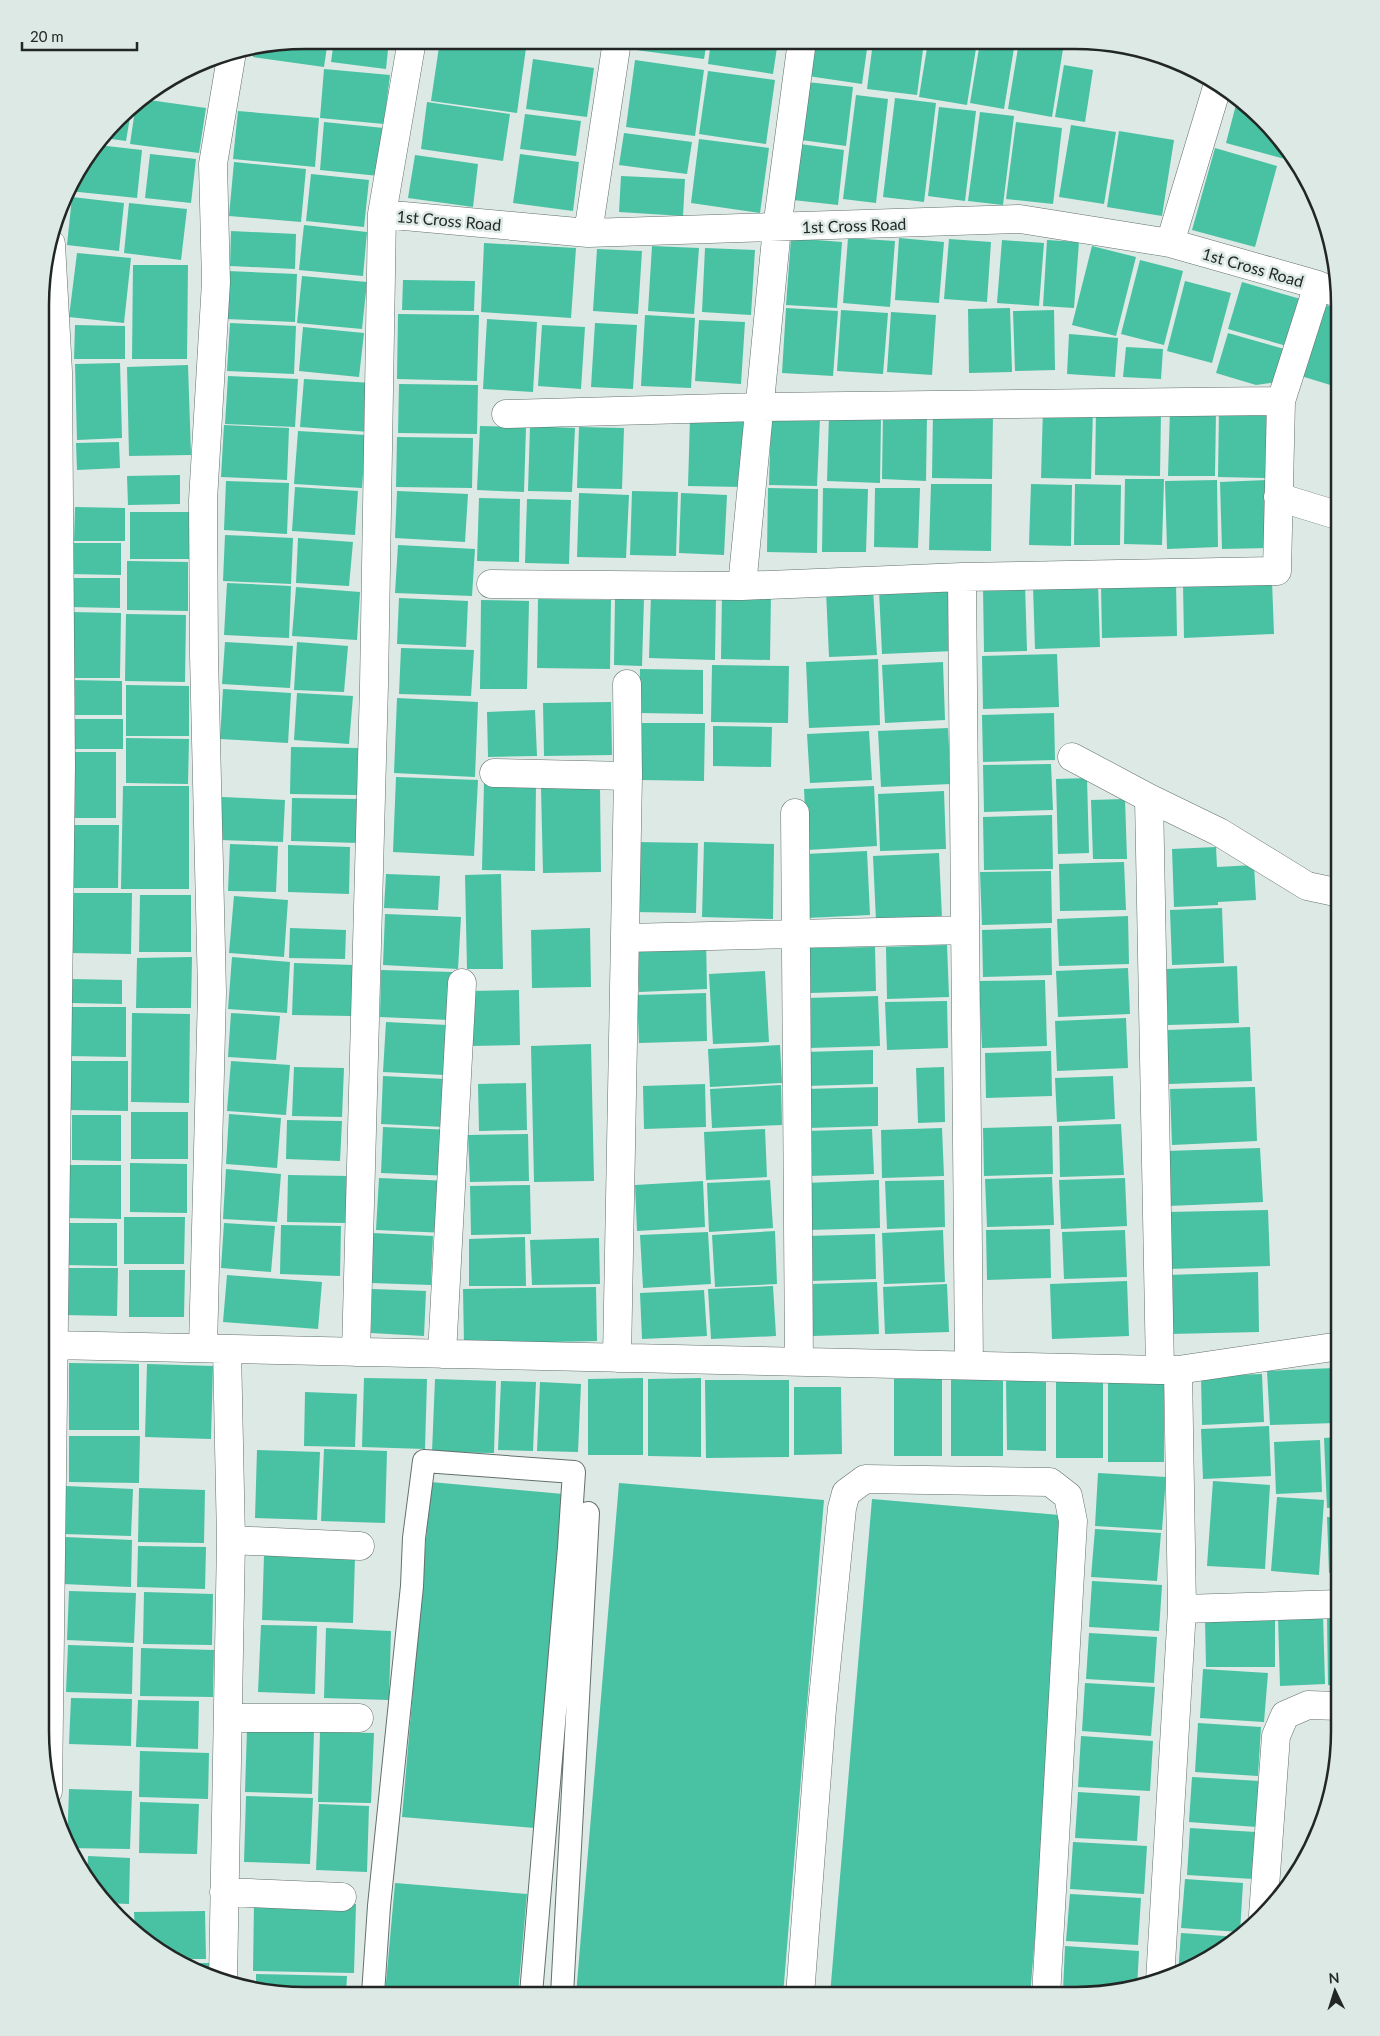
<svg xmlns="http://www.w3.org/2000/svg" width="1380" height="2036" font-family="Lato,sans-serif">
	<rect width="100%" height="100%" fill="#dce9e4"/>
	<path fill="#49c1a3" d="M305,40H328L324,67L253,57L254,49Z
		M334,40H389L386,69L331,62Z
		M440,40L527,41L517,113L431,101Z
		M637,41H707L704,59L636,50Z
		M711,41H778L773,74L708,64Z
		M813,41L868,42L862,84L808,76Z
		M873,42H924L917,95L867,89Z
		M928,42H977L967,105L919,97Z
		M980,42H1015L1004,109L970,103Z
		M1019,42L1063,49L1052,117L1008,109Z
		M1163,57L1176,60L1180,63L1162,59Z
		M533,59L594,68L587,117L526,109Z
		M635,60L704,70L695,136L626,127Z
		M1064,65L1093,70L1085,122L1055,117Z
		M324,69L390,75L384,124L320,118Z
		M708,71L775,80L766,144L699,134Z
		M807,82L853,87L846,146L801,140Z
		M856,95L888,99L876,203L843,199Z
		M1238,97L1285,144L1296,162L1226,143Z
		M895,98L936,103L924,202L883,197Z
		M142,99L206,108L199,153L130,144L136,103Z
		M427,102L510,114L503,161L421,149Z
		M132,105L126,141L104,138L131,106Z
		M939,107L976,111L965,201L928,196Z
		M238,111L319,118L315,167L233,159Z
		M980,112L1014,116L1003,205L968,201Z
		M525,114L581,121L576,156L520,149Z
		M324,122L384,128L379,176L320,170Z
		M1016,122L1062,128L1053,204L1006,199Z
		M1071,125L1116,132L1104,204L1059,197Z
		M1119,131L1174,140L1162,216L1107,207Z
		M624,133L692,142L687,174L619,165Z
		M699,139L769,148L760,213L691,203Z
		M800,144L844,150L838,205L793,200Z
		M98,145L142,150L137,198L69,191L75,173Z
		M1215,148L1277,166L1255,247L1192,230Z
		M150,154L196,159L191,203L145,198Z
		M520,154L579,162L573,211L513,203Z
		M415,155L478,164L473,207L408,198Z
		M234,162L306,169L301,222L229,216Z
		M311,174L369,180L364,227L306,221Z
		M621,176L685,179L683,216L619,212Z
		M72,197L124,203L119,251L67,245Z
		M129,203L187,209L181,260L124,253Z
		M304,225L367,232L363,276L299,270Z
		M231,231L296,234L295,269L230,266Z
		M791,238L842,242L837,308L786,305Z
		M848,238L895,241L890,307L843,303Z
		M899,238L944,242L939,303L895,300Z
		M949,239L991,242L987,302L944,299Z
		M1002,240L1044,243L1039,306L997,303Z
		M1047,240L1079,242L1074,308L1043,306Z
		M484,243L576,248L571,318L481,312Z
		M652,246L699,248L694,314L648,311Z
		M1092,246L1136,257L1116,336L1072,325Z
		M705,248L755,250L751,315L702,312Z
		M597,249L642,251L638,314L593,311Z
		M77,253L131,258L124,323L69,317Z
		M1140,260L1183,271L1164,345L1121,334Z
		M133,265H188L187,359H132Z
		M228,271L297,274L295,322L226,319Z
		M302,276L367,282L362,329L297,323Z
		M403,280L475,281L474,311L402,310Z
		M1185,281L1231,293L1212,363L1167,351Z
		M1242,282L1304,300L1290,347L1228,329Z
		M1322,304L1340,309V388L1301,376Z
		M786,308L838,311L833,376L782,373Z
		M1010,308L1012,372L969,373L968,309Z
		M841,310L888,313L883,374L837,371Z
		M1054,310L1055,370L1015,371L1013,311Z
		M891,312L936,315L932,375L887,372Z
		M398,314L479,315L477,381L397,379Z
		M645,315L695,318L691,388L641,386Z
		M487,319L537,322L533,392L483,389Z
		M699,320L745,322L741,384L695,381Z
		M230,323L296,326L294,374L227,371Z
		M595,323L637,325L633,389L591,387Z
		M75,325L125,326V359H74Z
		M542,325L585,327L581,389L538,386Z
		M303,327L364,333L359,377L299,371Z
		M1228,333L1288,350L1278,382L1256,385L1216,373Z
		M1069,334L1118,338L1115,377L1067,374Z
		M1126,347L1163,349L1161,379L1123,377Z
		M120,363L122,438L77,440L75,364Z
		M188,365L191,455L129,456L127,367Z
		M228,376L298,379L295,427L225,424Z
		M304,379L373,383L370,432L300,427Z
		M399,384L478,385L477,434L398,433Z
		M1043,408L1093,409L1091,479L1041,478Z
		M1170,408L1216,410L1215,476H1168Z
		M1219,409L1267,410L1265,478L1218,477Z
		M1096,410L1161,411L1160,476L1095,475Z
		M933,412L993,414L992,479L932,478Z
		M883,413L927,414L926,481L882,479Z
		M829,416L881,417L880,483L827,481Z
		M771,417L820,418L817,486L769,485Z
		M690,418L744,420L742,487L688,486Z
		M224,425L289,428L287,480L221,477Z
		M480,426L526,427L524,492L477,490Z
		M530,426L575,428L572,492L528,491Z
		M579,427L624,428L622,489L577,488Z
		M298,431L366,435L362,488L294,484Z
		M397,437L473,438L472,488L396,487Z
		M119,442L120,468L77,470L76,443Z
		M180,475V504L128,505L127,476Z
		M1125,479H1164L1162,545L1124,544Z
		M1217,480L1218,547L1167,549L1165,481Z
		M1267,480L1268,548L1222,549L1220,482Z
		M226,481L289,483L287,534L224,530Z
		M931,484H992L991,551L929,550Z
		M1031,484L1072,485L1071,546L1029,545Z
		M1075,484L1121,485L1120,545H1074Z
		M295,487L358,491L355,535L292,531Z
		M768,488L818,489L817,553L767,552Z
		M823,488L868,489L866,552H822Z
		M875,488H920L918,548L874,547Z
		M397,491L468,494L465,542L395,538Z
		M632,491L678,492L676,556L630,555Z
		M579,493L629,495L626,558L577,557Z
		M681,493L727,495L724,555L679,553Z
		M479,498L520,499L519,562L477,561Z
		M527,499L571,500L569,564L525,563Z
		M75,507L125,508V541H74Z
		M130,512H192V559H130Z
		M225,535L293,538L291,584L223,581Z
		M298,538L353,542L349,586L296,583Z
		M70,543H121V575L69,574Z
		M398,545L475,549L472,596L395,593Z
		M127,561L188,562V611L127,610Z
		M70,578H120V608L69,607Z
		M1272,581L1274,634L1184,638L1183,584Z
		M1176,582L1177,636L1102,638L1101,584Z
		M227,583L291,586L289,638L224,635Z
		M1025,584L1027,651L984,652L983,586Z
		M1098,584L1100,647L1035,649L1033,586Z
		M296,587L360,592L357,640L292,636Z
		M950,587L954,651L882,654L879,590Z
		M873,589L877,655L829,657L826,591Z
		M722,592L771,593L770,660L721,659Z
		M651,594L716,595L715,660L649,658Z
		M399,598L468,601L466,647L397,644Z
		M615,598H644L642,666L614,665Z
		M538,599L611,600L610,669L537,668Z
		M481,600L529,601L527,689H480Z
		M71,612L121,613L120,678H70Z
		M126,614L186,615L185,682L125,681Z
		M225,642L293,646L290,688L222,684Z
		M297,642L348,646L344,692L294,690Z
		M401,648L474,650L471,696L399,694Z
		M1057,654L1059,707L983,709L982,656Z
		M878,659L880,725L809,728L806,662Z
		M943,662L945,720L885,723L882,665Z
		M712,665L789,666L788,723L711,722Z
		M640,669L703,670V714L639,713Z
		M71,680L122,681V715H70Z
		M126,685L189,686V736H126Z
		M223,689L291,693L288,743L220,739Z
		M297,693L353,696L349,744L294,740Z
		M397,698L478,702L475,777L394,773Z
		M611,702L612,755L544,756L543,703Z
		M535,710L537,756L488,757L487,712Z
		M1054,713L1055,760L983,762L982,715Z
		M73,719H123V749H72Z
		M642,723H705L704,781L641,780Z
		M713,726L772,727L771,767L713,766Z
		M948,728L951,784L881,787L878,731Z
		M869,731L872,780L810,783L807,734Z
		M126,738L189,739L188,784L126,783Z
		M291,747L358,748L357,795L290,794Z
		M71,752H116V818H70Z
		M1051,764L1053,810L984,812L983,765Z
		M396,777L478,780L474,856L393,852Z
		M1087,778L1089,853L1058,854L1056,779Z
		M484,783H536L535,871L482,870Z
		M123,786H189V889H121Z
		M874,786L877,846L807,850L804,789Z
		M600,787L601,872L543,873L541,788Z
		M944,791L946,849L880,851L878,794Z
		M222,797L285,800L283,842L221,840Z
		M292,798L359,799L358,843L291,841Z
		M1125,799L1127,859H1093L1091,800Z
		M1052,815L1053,869L984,870L983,817Z
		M71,825H119L118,888H70Z
		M635,842L698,843L696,913L634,912Z
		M704,842L774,844L773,919L702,917Z
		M230,844L278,846L276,892L228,891Z
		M288,845L350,847L349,894L288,892Z
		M1216,847L1217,867L1254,865L1256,900L1218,902V905L1174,907L1172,849Z
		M867,851L870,915L807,918L805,854Z
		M939,853L942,918L876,921L873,856Z
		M1124,862L1126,910L1060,911L1059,864Z
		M1051,871L1052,923L982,925L980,872Z
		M386,874L440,876L438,910L384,908Z
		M501,874L503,969H467L465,875Z
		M70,893H132L131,954L70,953Z
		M140,895H191V952H139Z
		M234,896L288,900L284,957L229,953Z
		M1222,908L1224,963L1172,965L1170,910Z
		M385,914L461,917L458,969L383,965Z
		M1128,916L1129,964L1059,966L1057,919Z
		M290,928L346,930L345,959L289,958Z
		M590,928L591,987L532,988L531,930Z
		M1051,928L1052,975L983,977L982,930Z
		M706,940L707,989L639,992L637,942Z
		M947,945L949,997L887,999L886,947Z
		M875,947L876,991L810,993L809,948Z
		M192,957L191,1008H136L137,958Z
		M232,957L290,962L287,1013L228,1009Z
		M294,963L353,965L351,1016L292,1015Z
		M1237,966L1239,1023L1168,1025L1166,969Z
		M1128,968L1130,1014L1058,1017L1056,971Z
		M381,970L453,972L450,1020L380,1017Z
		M765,971L769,1042L713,1044L709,974Z
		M71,979L122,980V1004L71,1003Z
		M1045,980L1047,1046L982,1048L979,981Z
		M519,990L520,1045L470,1046L469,991Z
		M706,993L707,1041L639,1043L637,995Z
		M878,996L880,1046L808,1048L807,998Z
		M947,1001L948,1048L887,1050L885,1002Z
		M68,1007H126V1057L67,1056Z
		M132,1013L190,1014L189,1103L131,1102Z
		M231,1013L280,1016L276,1060L228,1057Z
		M1126,1018L1128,1068L1057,1071L1055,1021Z
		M386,1022L447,1025L445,1075L383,1072Z
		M1250,1027L1252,1081L1169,1084L1167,1030Z
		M591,1044L594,1181L534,1182L531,1046Z
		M780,1045L782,1083L710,1087L708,1049Z
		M873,1050V1084L806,1086L805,1052Z
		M1051,1051L1052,1096L986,1098L985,1053Z
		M70,1061H128V1111L69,1110Z
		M231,1061L290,1065L286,1115L227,1111Z
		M294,1067L344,1068L342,1117L292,1116Z
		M944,1067L945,1122L918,1123L916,1068Z
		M383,1076L446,1079L444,1127L381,1124Z
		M1113,1076L1115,1119L1057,1122L1055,1078Z
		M526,1083L527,1130L479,1131L478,1084Z
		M705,1084L706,1127L644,1129L643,1086Z
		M781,1085L782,1125L712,1128L710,1089Z
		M878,1087V1126L807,1128L806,1089Z
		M1255,1087L1257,1141L1172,1145L1170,1089Z
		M131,1112H188V1159H131Z
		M229,1114L281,1118L277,1168L226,1164Z
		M72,1115H121V1161L72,1160Z
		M287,1120L342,1121L340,1161L286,1159Z
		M1121,1124L1124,1175L1060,1177L1059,1126Z
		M1052,1126L1053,1174L984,1176L983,1128Z
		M383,1127L453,1130L451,1176L381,1173Z
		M942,1128L944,1176L882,1178L881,1130Z
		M765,1129L767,1177L706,1180L704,1132Z
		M872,1129L874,1174L808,1176L807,1131Z
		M528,1134L529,1181L470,1182L468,1135Z
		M1260,1148L1263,1202L1168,1206L1166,1151Z
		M130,1163L187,1164V1213L130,1212Z
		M66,1165H121V1219L66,1218Z
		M226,1169L281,1174L277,1222L223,1219Z
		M288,1175L349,1176L347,1223L287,1222Z
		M1052,1177L1054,1225L987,1227L985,1179Z
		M379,1178L450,1181L448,1233L376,1230Z
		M1125,1178L1127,1226L1061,1229L1059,1180Z
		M770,1180L773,1228L709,1232L707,1183Z
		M879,1180L880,1228L808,1230L806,1183Z
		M944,1180L945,1227L887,1229L885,1181Z
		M703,1181L705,1227L637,1231L635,1185Z
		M530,1185L531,1234L471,1235L470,1186Z
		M1268,1210L1270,1266L1168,1269L1167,1212Z
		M124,1217H185L184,1264H124Z
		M64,1223H117V1266L63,1265Z
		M224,1223L275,1226L271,1272L221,1268Z
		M281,1225L341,1226L340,1276L280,1274Z
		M1050,1229L1051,1278L987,1280L986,1230Z
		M943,1230L945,1282L884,1284L882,1233Z
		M1125,1230L1127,1277L1064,1279L1062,1232Z
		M775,1231L777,1284L715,1287L712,1235Z
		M708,1232L711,1284L643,1288L640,1235Z
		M373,1233L433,1236L431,1285L371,1283Z
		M875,1234L876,1279L810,1281L809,1236Z
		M525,1237L526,1286H469V1239Z
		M599,1238L600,1284L532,1285L530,1240Z
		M61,1268H118L117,1316L61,1315Z
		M129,1270H185L184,1317H129Z
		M1258,1272L1259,1332L1169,1334L1168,1275Z
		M227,1275L322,1282L318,1329L223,1322Z
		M1127,1281L1129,1336L1052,1339L1050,1284Z
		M877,1282L879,1334L812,1336L810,1284Z
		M947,1284L949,1332L885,1334L883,1287Z
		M773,1286L776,1336L711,1339L708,1289Z
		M596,1287L597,1341L464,1344L463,1289Z
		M372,1289L426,1291L424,1336L371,1333Z
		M704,1290L707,1336L642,1339L640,1293Z
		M69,1363L139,1364V1430H69Z
		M147,1364L213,1366L211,1439L145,1437Z
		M1334,1368L1336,1423L1270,1425L1267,1371Z
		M1262,1374L1264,1422L1202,1425L1201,1376Z
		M1056,1376H1103V1458H1056Z
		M364,1378L427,1379L425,1449L362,1447Z
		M643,1378V1455H588V1379Z
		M701,1378V1457L648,1456V1379Z
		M1046,1378V1451L1007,1450L1006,1379Z
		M1164,1378V1462H1108V1379Z
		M435,1379L496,1381L494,1453L432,1452Z
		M894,1379H942V1456H894Z
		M951,1379H1003V1456H951Z
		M705,1380H789V1457L706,1458Z
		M501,1381L536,1382L533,1451L498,1450Z
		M540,1382L581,1384L578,1452L537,1451Z
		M794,1387H841L842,1454L794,1455Z
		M305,1392L357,1394L355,1447L304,1446Z
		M1269,1426L1271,1476L1203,1479L1201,1429Z
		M69,1436H140L139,1483L69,1482Z
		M1340,1437V1507L1327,1508L1324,1438Z
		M1320,1440L1322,1492L1276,1494L1274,1442Z
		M324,1449L387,1451L385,1523L321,1521Z
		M257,1450L320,1452L317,1520L255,1518Z
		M1098,1473L1166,1477L1162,1530L1095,1526Z
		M1213,1481L1270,1485L1265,1569L1207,1566Z
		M431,1482L563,1494L535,1828L402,1817Z
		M619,1483L824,1500L783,1995H576Z
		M66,1486L133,1489L131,1536L63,1534Z
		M139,1488L205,1490L204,1543L138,1542Z
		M1277,1497L1324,1500L1319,1575L1271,1571Z
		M872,1499L1071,1516L1030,1996L830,1995Z
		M1327,1517H1340L1339,1572L1329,1573Z
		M1095,1529L1161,1533L1157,1581L1091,1577Z
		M65,1537L132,1540L131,1587L63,1584Z
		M138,1546L206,1547L205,1589L137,1587Z
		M264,1555L355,1557L353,1623L262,1620Z
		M1092,1581L1162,1585L1159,1631L1089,1627Z
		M69,1591L136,1593L134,1643L67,1640Z
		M144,1592L213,1594L212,1645L143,1644Z
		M1323,1615L1325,1684L1280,1686L1278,1616Z
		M1339,1615V1685H1328L1327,1616Z
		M1205,1618H1275V1667H1206Z
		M261,1625L317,1626L315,1694L258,1692Z
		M326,1628L391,1631L389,1700L324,1698Z
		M1089,1633L1157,1637L1154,1683L1086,1679Z
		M68,1645L133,1647L132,1694L66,1692Z
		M141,1648L214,1650L213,1697L140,1696Z
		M1203,1669L1268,1673L1264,1722L1200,1718Z
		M1085,1683L1155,1687L1151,1736L1082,1731Z
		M71,1698L132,1699L131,1746L69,1744Z
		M138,1700L199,1701L198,1749L136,1747Z
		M1198,1723L1261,1727L1258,1776L1195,1772Z
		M247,1729L314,1731L312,1794L245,1792Z
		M320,1732L374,1733L371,1803L318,1802Z
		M1081,1736L1153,1741L1150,1791L1078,1787Z
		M140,1751L209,1753L208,1799L139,1797Z
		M1192,1777L1260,1781L1257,1827L1189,1822Z
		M69,1789L132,1791L130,1849L67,1848Z
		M1078,1792L1140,1796L1137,1841L1075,1838Z
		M246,1796L313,1798L310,1864L244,1862Z
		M140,1802L199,1804L197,1854L139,1853Z
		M319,1804L369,1806L367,1872L316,1870Z
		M1190,1828L1256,1832L1253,1879L1187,1875Z
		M1073,1842L1147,1846L1144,1894L1070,1889Z
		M88,1856L130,1858L129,1904L106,1903L95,1892L87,1880Z
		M1185,1879L1243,1883L1240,1932L1181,1928Z
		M395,1883L527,1894L518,1994H385Z
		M1070,1894L1141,1898L1138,1945L1066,1941Z
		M254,1902L356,1904L354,1973L253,1971Z
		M205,1911L206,1959H175L144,1941L135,1932L134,1912Z
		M1181,1933L1239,1937L1192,1969L1178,1974Z
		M1065,1946L1139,1951L1137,1988L1094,1994L1063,1991Z
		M181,1963H210V1978L204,1976Z
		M256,1974L347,1976L346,1994H271L256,1990Z"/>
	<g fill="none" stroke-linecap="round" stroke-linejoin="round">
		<g stroke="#64706b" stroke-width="24">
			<path id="service" d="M373,1994L379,1906L412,1586L414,1538L424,1461L574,1472L569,1547L531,1994
				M562,1995L588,1513"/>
		</g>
		<g stroke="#64706b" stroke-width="29">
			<path id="minor" d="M382,214L588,233L1020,219L1170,243L1318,285L1339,294
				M588,233L617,41
				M1170,243L1218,84
				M506,414L759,407L1281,401
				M1278,497L1340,516
				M962,577L969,1365
				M491,584L742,586L962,577L1277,571L1281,401L1318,285
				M742,586L777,228L802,41
				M1072,757L1149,798
				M494,773L628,776L627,684
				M795,813L799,1361
				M625,938L965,930
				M53,1345L1160,1370H1178L1340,1346
				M203,1348L212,992L204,655L203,500L216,282L213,164L232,52
				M356,1352L374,685L382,214L412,40
				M442,1354L462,983
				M617,1358L628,776
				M1160,1370L1149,798L1219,832L1307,886L1340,893
				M231,1540L360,1546
				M1182,1609L1339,1604
				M229,1718H359
				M48,1791L61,766L58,372L51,244
				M224,1892L342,1897
				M1263,1915L1276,1736L1285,1715L1308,1705L1339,1706
				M223,1981L231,1540L227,1349
				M1160,1981L1182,1609L1178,1370
				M800,1995L822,1709L842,1508L846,1493L865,1479L1050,1482L1068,1496L1073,1521L1046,1996"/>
		</g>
		<use href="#service" stroke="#fff" stroke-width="22"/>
		<use href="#minor" stroke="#fff" stroke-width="28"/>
	</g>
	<g text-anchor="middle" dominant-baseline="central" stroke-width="5" stroke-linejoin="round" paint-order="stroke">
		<g font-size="16" fill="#222725" stroke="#dce9e4">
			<text transform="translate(449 220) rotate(5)">1st Cross Road</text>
			<text transform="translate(854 225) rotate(-2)">1st Cross Road</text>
			<text transform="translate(1253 267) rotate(16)">1st Cross Road</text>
		</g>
	</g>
	<path d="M0 0H1380V2036H0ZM305 49H1075A256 256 0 0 1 1331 305V1731A256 256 0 0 1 1075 1987H305A256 256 0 0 1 49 1731V305A256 256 0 0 1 305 49Z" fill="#dce9e4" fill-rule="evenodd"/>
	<path fill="none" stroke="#222725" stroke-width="2.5" d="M305 49H1075A256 256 0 0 1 1331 305V1731A256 256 0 0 1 1075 1987H305A256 256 0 0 1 49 1731V305A256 256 0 0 1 305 49Z"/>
	<g transform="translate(1335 1991) rotate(356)" stroke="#dce9e4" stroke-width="4" paint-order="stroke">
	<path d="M0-4L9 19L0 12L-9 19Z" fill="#222725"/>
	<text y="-8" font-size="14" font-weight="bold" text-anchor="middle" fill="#222725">N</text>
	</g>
	<path d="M22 42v8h115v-8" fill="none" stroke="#222725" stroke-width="2.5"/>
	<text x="30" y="42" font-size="15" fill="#222725" stroke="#dce9e4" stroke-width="4" paint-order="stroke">20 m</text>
</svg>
